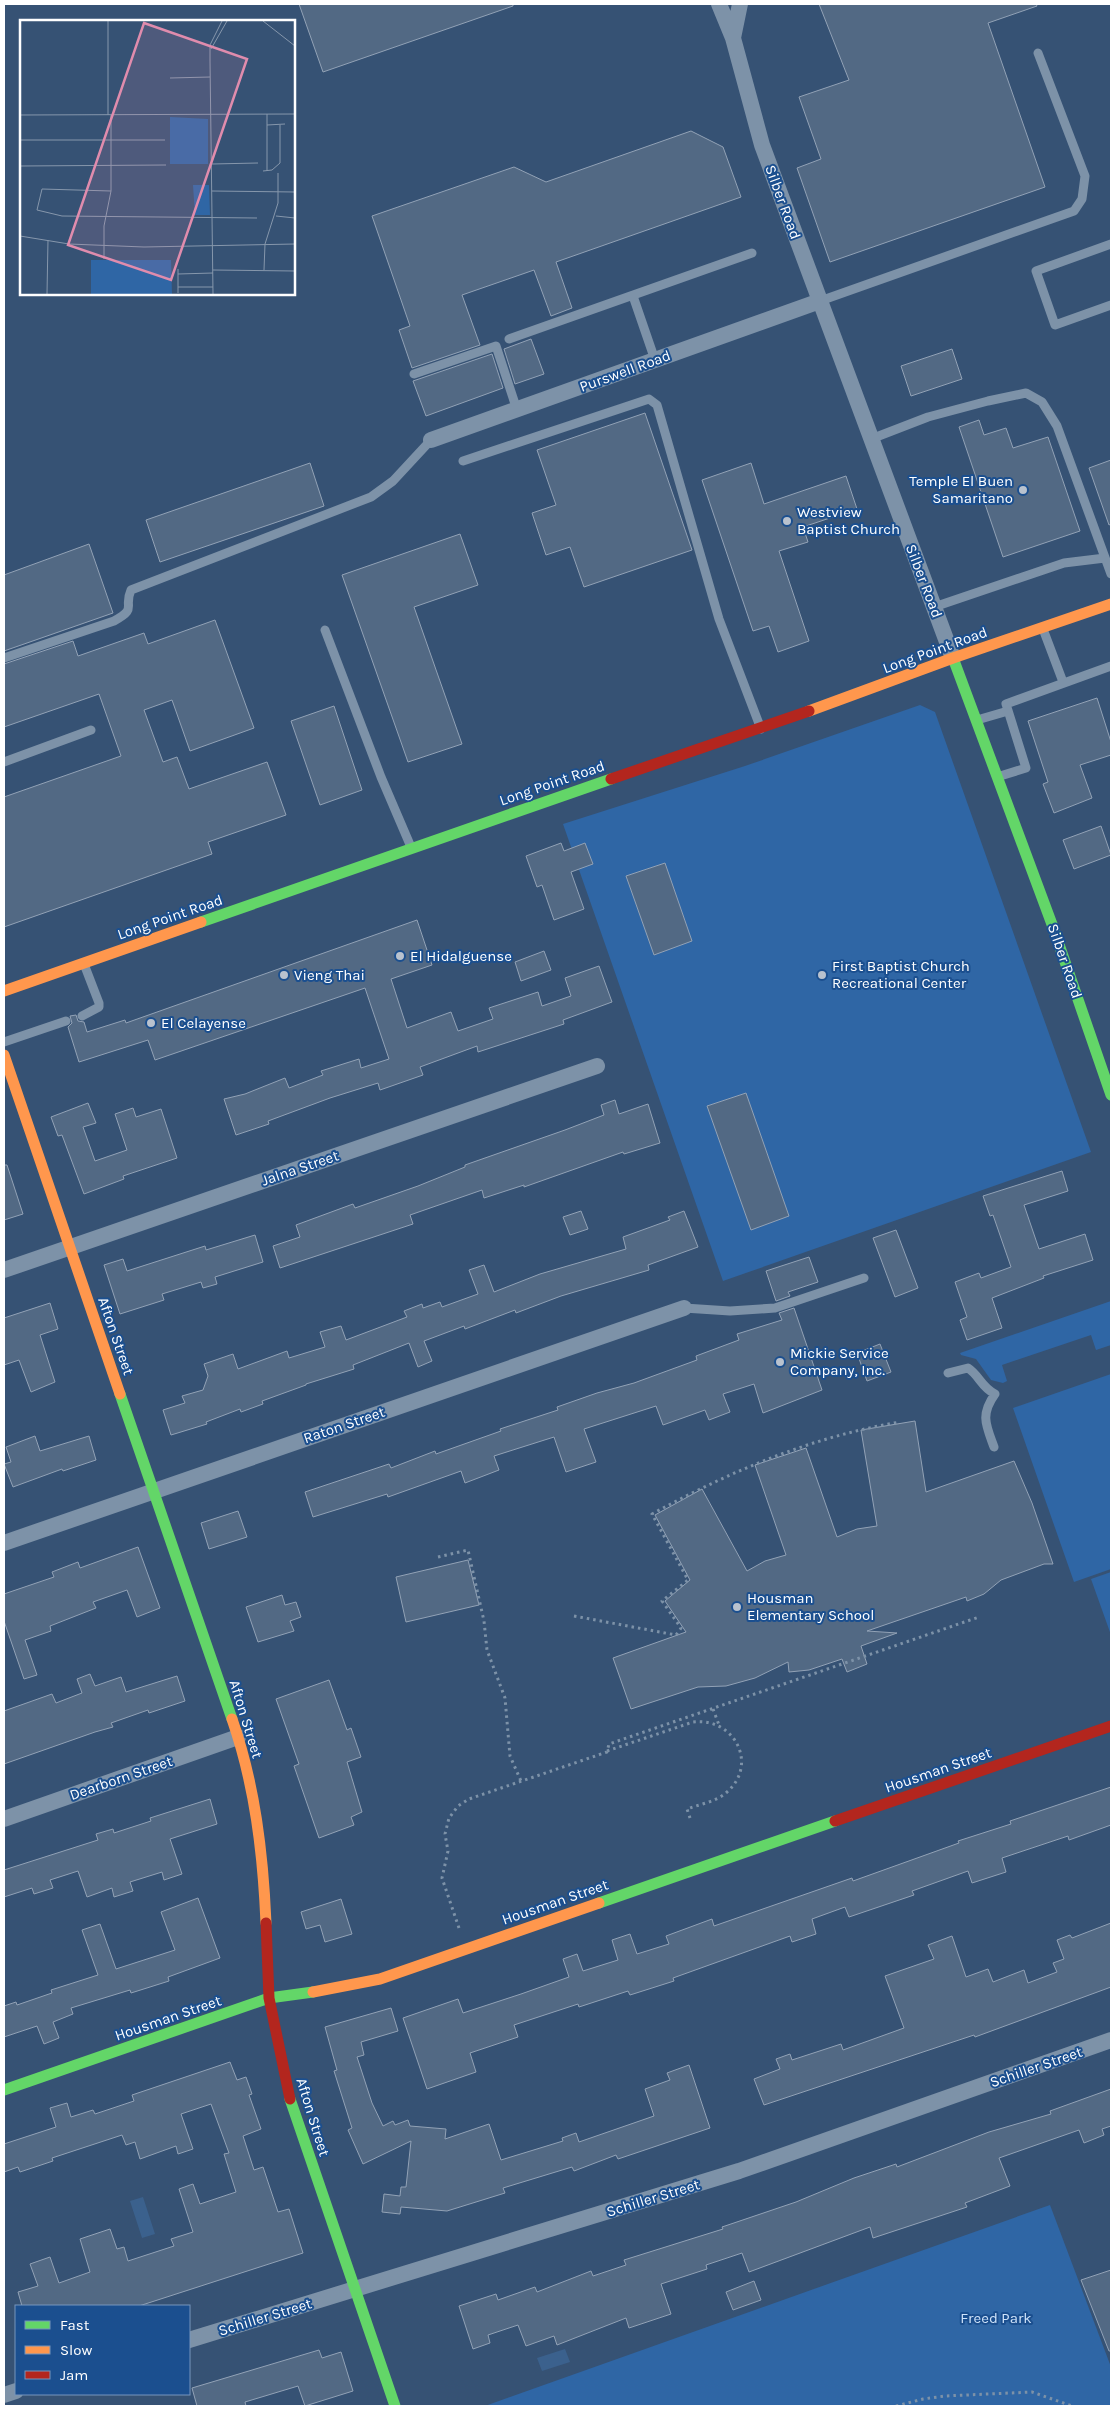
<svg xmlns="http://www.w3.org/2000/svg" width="1115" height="2410" font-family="Karla,sans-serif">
	<rect width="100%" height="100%" fill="#365274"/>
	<path fill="#2f66a5" d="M920,705L935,712L1091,1152L723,1281L563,824L745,766Z
		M1111,1301V1345L1096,1350L1091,1335L1002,1365L1007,1381L1003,1383L991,1380L976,1359L961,1355L960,1353Z
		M1111,1374V1569L1074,1582L1013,1408Z
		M1111,1572V1635L1091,1579Z
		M1050,2205L1111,2367V2406H485Z"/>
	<path fill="#3b618d" d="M143,2197L155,2234L142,2238L130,2201Z
		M565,2349L570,2362L542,2371L537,2358Z"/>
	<path fill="#526984" stroke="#92a2b6" d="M299,4H513V6L323,72Z
		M819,4H1036L1037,6L988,23L1045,187L830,262L797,168L821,159L799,97L849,80Z
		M691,131L723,147L741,197L556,262L572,308L551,316L534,270L462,295L480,345L412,368L399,330L410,326L372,216L514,167L546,182Z
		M531,339L544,374L515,384L504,349Z
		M952,349L962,379L911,396L901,366Z
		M492,354L503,388L426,416L413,381Z
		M645,413L692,550L584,587L570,547L546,555L532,513L556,505L537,450Z
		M979,420L984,435L1006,428L1013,448L1048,437L1080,531L1003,557L959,427Z
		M1111,460V524L1109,525L1089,468Z
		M310,463L324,506L160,562L146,520Z
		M751,463L764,504L846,476L857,509L803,527L808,542L779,551L809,641L778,652L769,626L753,631L702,480Z
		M460,534L478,585L414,607L462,744L408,762L342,575Z
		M89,544L113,613L4,651V575Z
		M215,620L254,728L190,751L172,700L144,710L163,762L177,757L189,789L267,762L286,815L208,842L212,854L4,927V797L121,756L99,694L4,727V664L73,641L78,656L144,633L148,644Z
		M1097,698L1111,742V755L1080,765L1092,798L1054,813L1043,784L1048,782L1028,721Z
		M334,706L362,790L320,805L291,721Z
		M1101,826L1111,855L1074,869L1063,840Z
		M561,843L564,851L585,843L593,864L571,872L584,909L554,920L542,885L537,887L526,856Z
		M665,863L692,941L654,955L626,876Z
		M417,920L432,965L391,979L407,1028L451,1012L458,1031L493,1019L489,1008L538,992L542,1006L571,996L565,978L599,966L612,1002L563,1020L564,1024L478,1052L477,1046L420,1067L423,1075L380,1090L378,1083L330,1098L268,1121L269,1124L236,1135L224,1099L245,1094L285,1078L289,1088L323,1075L321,1071L359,1059L361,1068L389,1059L365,988L155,1060L148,1040L79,1062L68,1027L72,1023L70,1016L76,1015L78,1021L84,1022L87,1032L125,1020L126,1023Z
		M544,951L551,970L521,981L515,962Z
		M746,1093L789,1216L751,1230L707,1106Z
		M615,1100L619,1114L648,1104L660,1143L624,1154L623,1152L524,1187V1185L484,1198L482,1190L410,1215L413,1224L280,1268L273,1246L300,1237L296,1225L353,1204L355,1208L418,1186L465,1167V1165L565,1130L604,1115L601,1105Z
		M88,1103L96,1123L83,1127L95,1161L127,1150L115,1114L133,1108L136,1117L161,1109L177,1158L123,1176L124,1179L84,1194L62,1135L58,1136L51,1117Z
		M4,1165H7L23,1214L4,1220Z
		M1062,1171L1068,1191L1024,1205L1039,1249L1085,1234L1093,1260L1043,1276L1044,1278L992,1298L1002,1328L967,1340L960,1320L967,1317L955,1282L979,1273L981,1278L1011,1267L993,1215L990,1216L983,1196Z
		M581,1211L588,1229L570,1235L563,1217Z
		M684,1211L698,1247L648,1265L649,1270L561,1296L516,1313L515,1310L465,1329L464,1326L424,1341L432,1361L418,1367L409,1343L353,1365L354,1369L306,1384V1385L262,1401L263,1404L241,1412L240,1409L206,1422L207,1424L171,1435L163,1410L185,1403L182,1396L203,1390L208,1376L204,1364L233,1354L238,1369L287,1351L289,1358L325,1347L320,1332L341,1326L346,1340L407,1317L404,1311L422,1304L423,1308L440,1302L442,1307L478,1294L469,1270L484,1265L494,1292L540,1274L626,1249L623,1237L670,1220L668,1217Z
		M896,1230L918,1288L895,1297L873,1238Z
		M255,1235L263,1262L215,1277L217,1284L203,1288L201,1282L162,1294L164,1300L120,1314L104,1265L123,1259L127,1271L205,1246L206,1250Z
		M809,1257L818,1282L788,1292L790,1296L776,1301L766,1271Z
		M50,1303L58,1329L40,1335L55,1382L31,1392L19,1360L4,1365V1318Z
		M794,1308L822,1390L763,1413L754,1384L723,1394L730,1412L709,1420L705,1410L663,1425L656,1406L584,1429L596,1462L566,1472L554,1437L494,1456L499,1470L465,1483L461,1471L388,1497L387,1494L313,1517L305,1492L389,1464L391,1468L435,1451L436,1454L501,1431L500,1429L558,1410L557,1407L597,1393L634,1383L697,1360L696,1356L739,1340L737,1334L782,1320L779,1313Z
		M880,1344L891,1372L867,1381L857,1353Z
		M915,1421L926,1492L1014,1461L1032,1503L1053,1564H1044L1001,1580L984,1594L967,1601L966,1597L867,1631L897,1633L861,1646L867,1664L847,1672L842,1659L809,1670L789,1672L788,1662L755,1678L726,1686L698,1687L631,1709L613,1658L686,1632L665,1601L690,1580L655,1515L702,1489L747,1571L765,1561L786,1555L755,1465L806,1448L837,1537L857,1529L877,1526L861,1430Z
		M35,1436L40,1451L89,1436L96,1460L63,1471L62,1469L13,1487L4,1464L11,1462L6,1447Z
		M238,1511L247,1537L209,1549L201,1523Z
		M138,1547L160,1608L137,1617L127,1590L93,1602L96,1608L50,1626L51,1631L25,1640L37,1675L24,1679L4,1621V1594L54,1577L52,1572L78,1562L80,1568Z
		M468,1560L479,1605L406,1622L396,1577Z
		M282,1595L285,1605L296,1602L301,1617L290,1621L294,1631L258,1642L246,1607Z
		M90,1674L95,1686L121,1677L126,1692L177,1676L185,1701L149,1713L148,1710L111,1723L113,1727L95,1732L4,1764V1711L52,1694L56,1703L82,1693L77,1679Z
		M329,1680L347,1730L351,1728L361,1757L347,1762L362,1812L351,1817L354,1825L319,1838L294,1766L299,1764L276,1699Z
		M1111,1787V1825L1069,1840L1068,1836L1002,1858L1006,1872L972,1883L968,1871L912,1891L914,1895L849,1917L845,1907L812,1919L816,1934L792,1942L790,1936L673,1978L674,1981L630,1995L628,1991L579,2007L578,2004L514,2025L518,2037L470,2053L476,2072L427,2089L403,2018L458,1999L463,2013L521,1994L569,1977L563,1959L577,1954L583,1971L618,1960L612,1940L630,1934L637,1954L669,1944L666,1936L712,1919L714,1926L852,1878L853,1881L959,1843L958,1841L1011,1824L1010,1821Z
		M210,1799L217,1824L170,1839L182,1874L164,1880L162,1872L130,1882L133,1891L114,1897L112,1888L87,1897L78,1871L50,1880L53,1888L34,1894L32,1888L4,1897V1870L98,1840L96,1834L113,1829L114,1833L151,1821L150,1818Z
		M198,1898L220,1958L168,1977L169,1981L131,1993L130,1990L71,2008L73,2014L53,2022L59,2038L44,2044L37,2026L4,2037V2006L16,2002L17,2005L52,1993L51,1990L98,1975L82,1930L100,1924L116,1969L175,1950L161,1912Z
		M341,1899L352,1934L325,1942L320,1925L306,1929L301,1912Z
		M1111,1923V1987L975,2037L974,2035L764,2105L754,2079L780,2069L776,2059L790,2054L792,2060L841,2044L843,2050L904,2028L885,1976L934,1959L928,1945L952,1936L966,1977L988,1969L993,1982L1024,1970L1028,1983L1057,1972L1053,1963L1064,1959L1057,1940L1070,1935L1072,1938Z
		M391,2008L398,2031L361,2042L364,2055L357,2057L372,2103L383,2126L393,2121L395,2125L408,2120L410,2126L446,2129L445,2139L489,2124L501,2160L563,2141L562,2138L576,2133L579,2142L654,2116L645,2089L670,2080L667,2073L689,2065L710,2128L618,2159L616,2155L574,2171L572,2167L503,2188L505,2193L447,2211L401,2207L400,2214L382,2212L384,2194L400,2196L401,2187H406L411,2141L363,2164L348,2130L352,2128L334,2071L337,2070L325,2027Z
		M230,2062L237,2080L246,2077L252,2094L249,2095L261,2129L243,2136L254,2170L263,2167L278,2212L289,2209L303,2253L139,2306H22L18,2292L38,2286L30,2264L50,2257L59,2283L90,2272L80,2239L110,2229L117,2249L124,2247L128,2261L174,2246L171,2239L193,2232L179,2189L193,2184L200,2204L236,2192L224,2154L229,2153L211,2104L181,2114L193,2149L178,2154L176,2146L140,2159L135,2142L126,2145L122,2135L52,2158L53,2161L20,2172L18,2167L4,2172V2144L56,2127L50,2108L67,2103L71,2117L93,2110L95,2114L134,2101L132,2095Z
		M1111,2089V2126L1102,2129L1104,2135L1084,2143L1079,2130L999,2158L1010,2186L965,2203L967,2207L873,2238L870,2227L749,2272L742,2253L706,2265L707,2269L661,2284L671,2314L629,2328L626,2318L557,2345L554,2336L526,2346L518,2325L488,2335L490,2343L473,2349L459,2306L496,2294L498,2300L535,2287L537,2292L591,2271L593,2276L626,2265L624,2260L723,2229L722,2227L796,2202L854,2178L896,2164L897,2167L989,2132L1051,2114L1050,2111Z
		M1111,2270V2351H1109L1081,2280Z
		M754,2281L761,2300L733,2310L726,2292Z
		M319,2350L322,2358L341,2352L353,2391L305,2406L298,2386L245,2402L246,2406H197L192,2388Z"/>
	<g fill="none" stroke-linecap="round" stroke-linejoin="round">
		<path stroke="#7d92a8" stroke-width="3" stroke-dasharray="2.5 4" stroke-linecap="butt" d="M438,1557L468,1550L484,1621L487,1650L505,1698L510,1756L521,1781
			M574,1616L676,1635L681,1628L662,1601L688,1580L652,1514C731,1471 811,1437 900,1422
			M713,1709L719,1725
			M607,1751L693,1722C734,1717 759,1764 727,1792C716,1802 700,1804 687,1809L691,1821
			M459,1928L442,1878L448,1851L445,1834L449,1818L458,1806L469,1799L607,1752L609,1744L979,1617
			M896,2406L923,2399L945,2396L1032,2392L1072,2406"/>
		<path stroke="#7d92a8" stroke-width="9" d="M1111,244L1036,271L1055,325L1111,305
			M633,296L655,360
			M820,301L1074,211L1082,199L1085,176L1038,53
			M509,339L752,253
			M414,374L496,346L517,410
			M871,439L928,417L988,401L1026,393L1042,402L1057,426L1111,574
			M463,461L649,399L657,405L719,619L761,729
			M934,607L1064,563L1105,558
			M1043,629L1063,682
			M325,630L381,777L411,847
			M4,658L114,621C138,608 123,608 131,590L371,497L393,481L431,440
			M977,720L1008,711
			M4,762L91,730
			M997,777L1026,768L1006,704L1111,666
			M82,1016L99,1007V1003L84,964
			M4,1042L66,1021
			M684,1308L730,1311L775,1308L864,1278
			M948,1373L968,1368C979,1375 981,1387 995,1394C980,1415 986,1425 994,1447"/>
		<path stroke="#7d92a8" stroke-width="16" d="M719,4L733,38L762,145L953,658
			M733,38L740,4
			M431,440L820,301
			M4,1270L597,1066
			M4,1543L684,1308
			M4,1819L238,1737
			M189,2340L739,2171L1111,2040
			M4,2395L16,2391"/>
		<path stroke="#63d668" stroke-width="11" d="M953,658L1053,927L1111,1095
			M201,922L611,779
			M120,1394L232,1719
			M599,1903L835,1821
			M4,2090L269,1998L313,1992
			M290,2099L395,2406"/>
		<path stroke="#ff974d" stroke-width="11" d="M809,711L953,658L1111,604
			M4,991L201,922
			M4,1055L120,1394
			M232,1719C255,1785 263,1853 266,1923
			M313,1992L380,1979L599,1903"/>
		<path stroke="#b3261e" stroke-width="11" d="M611,779L809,711
			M835,1821L1111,1726
			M266,1923L269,1998L290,2099"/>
	</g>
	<g fill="#b9c2ce" stroke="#1b4f8f" stroke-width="2">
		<circle cx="1023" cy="490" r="5"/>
		<circle cx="787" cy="521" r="5"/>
		<circle cx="400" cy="956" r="5"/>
		<circle cx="284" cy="975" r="5"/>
		<circle cx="822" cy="975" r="5"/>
		<circle cx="151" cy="1023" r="5"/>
		<circle cx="780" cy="1362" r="5"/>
		<circle cx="737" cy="1607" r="5"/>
	</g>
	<g text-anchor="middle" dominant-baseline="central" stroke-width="4" stroke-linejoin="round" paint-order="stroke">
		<g font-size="15" fill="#fff" stroke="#1b4f8f">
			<text transform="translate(783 202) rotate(70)">Silber Road</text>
			<text transform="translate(625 371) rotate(-20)">Purswell Road</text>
			<text transform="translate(924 581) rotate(69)">Silber Road</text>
			<text transform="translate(935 650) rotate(-20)">Long Point Road</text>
			<text transform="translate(552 783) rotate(-19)">Long Point Road</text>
			<text transform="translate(170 917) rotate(-19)">Long Point Road</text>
			<text transform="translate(1065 961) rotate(71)">Silber Road</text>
			<text transform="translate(300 1168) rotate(-19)">Jalna Street</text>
			<text transform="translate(116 1336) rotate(71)">Afton Street</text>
			<text transform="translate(344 1425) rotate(-19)">Raton Street</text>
			<text transform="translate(246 1719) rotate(73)">Afton Street</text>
			<text transform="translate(938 1770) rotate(-19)">Housman Street</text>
			<text transform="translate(121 1778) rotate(-19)">Dearborn Street</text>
			<text transform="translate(555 1902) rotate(-19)">Housman Street</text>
			<text transform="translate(168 2018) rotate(-19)">Housman Street</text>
			<text transform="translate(1036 2067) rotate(-19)">Schiller Street</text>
			<text transform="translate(313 2117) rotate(73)">Afton Street</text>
			<text transform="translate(653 2198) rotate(-17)">Schiller Street</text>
			<text transform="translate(265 2317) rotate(-17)">Schiller Street</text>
		</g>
		<g font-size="15" fill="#fff" stroke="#1b4f8f" text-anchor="start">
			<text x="1013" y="481" text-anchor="end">Temple El Buen<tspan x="1013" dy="17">Samaritano</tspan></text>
			<text x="797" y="512">Westview<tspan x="797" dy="17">Baptist Church</tspan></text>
			<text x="410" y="956">El Hidalguense</text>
			<text x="832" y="966">First Baptist Church<tspan x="832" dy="17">Recreational Center</tspan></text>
			<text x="294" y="975">Vieng Thai</text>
			<text x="161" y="1023">El Celayense</text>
			<text x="790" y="1353">Mickie Service<tspan x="790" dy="17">Company, Inc.</tspan></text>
			<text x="747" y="1598">Housman<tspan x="747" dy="17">Elementary School</tspan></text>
		</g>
		<g font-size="15" fill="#cfe3fa" stroke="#1b4f8f">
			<text x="996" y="2318">Freed Park</text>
		</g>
	</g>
	<g transform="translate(20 20)">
		<rect width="275" height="275" fill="#365274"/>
		<path d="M150,97L188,99V144H150ZM173,165H189L190,195H175ZM71,240H151L152,274H71Z" fill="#2f66a5"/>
		<path fill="none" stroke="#8697ac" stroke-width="1" d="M88,1V95M243,1L275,26M191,29L207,1M0,57V105M150,58L190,57M0,95L275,94M247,105L265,104M0,120H145M192,144L238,143M0,146L146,145M243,151L252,150L260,143V105M247,151V94M91,171L22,169L17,190L42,196L237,198M192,171L275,172M256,196L275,198M0,216L49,224L124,227L275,224M84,239V206L91,171V95M158,249V273M193,250L275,251M244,250L245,224L258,183V153M158,254L193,253M158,267H193M27,274L28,220M193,274L190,41V25L202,1"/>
		<path fill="#e08cad" fill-opacity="0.15" stroke="#e08cad" stroke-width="2.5" d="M124,3L227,39L151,260L48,225Z"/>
		<rect width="275" height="275" fill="none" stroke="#fff" stroke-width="2.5"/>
	</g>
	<rect width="1115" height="2410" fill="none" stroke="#ffffff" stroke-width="10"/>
	<rect x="15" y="2305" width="175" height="90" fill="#1b4f8f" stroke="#7695bc"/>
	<rect x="25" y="2321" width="25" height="8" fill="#63d668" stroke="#7695bc"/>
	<text x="60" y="2330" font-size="15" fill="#ffffff">Fast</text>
	<rect x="25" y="2346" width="25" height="8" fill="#ff974d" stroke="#7695bc"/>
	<text x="60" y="2355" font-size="15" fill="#ffffff">Slow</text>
	<rect x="25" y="2371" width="25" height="8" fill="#b3261e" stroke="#7695bc"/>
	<text x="60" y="2380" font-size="15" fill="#ffffff">Jam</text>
</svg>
